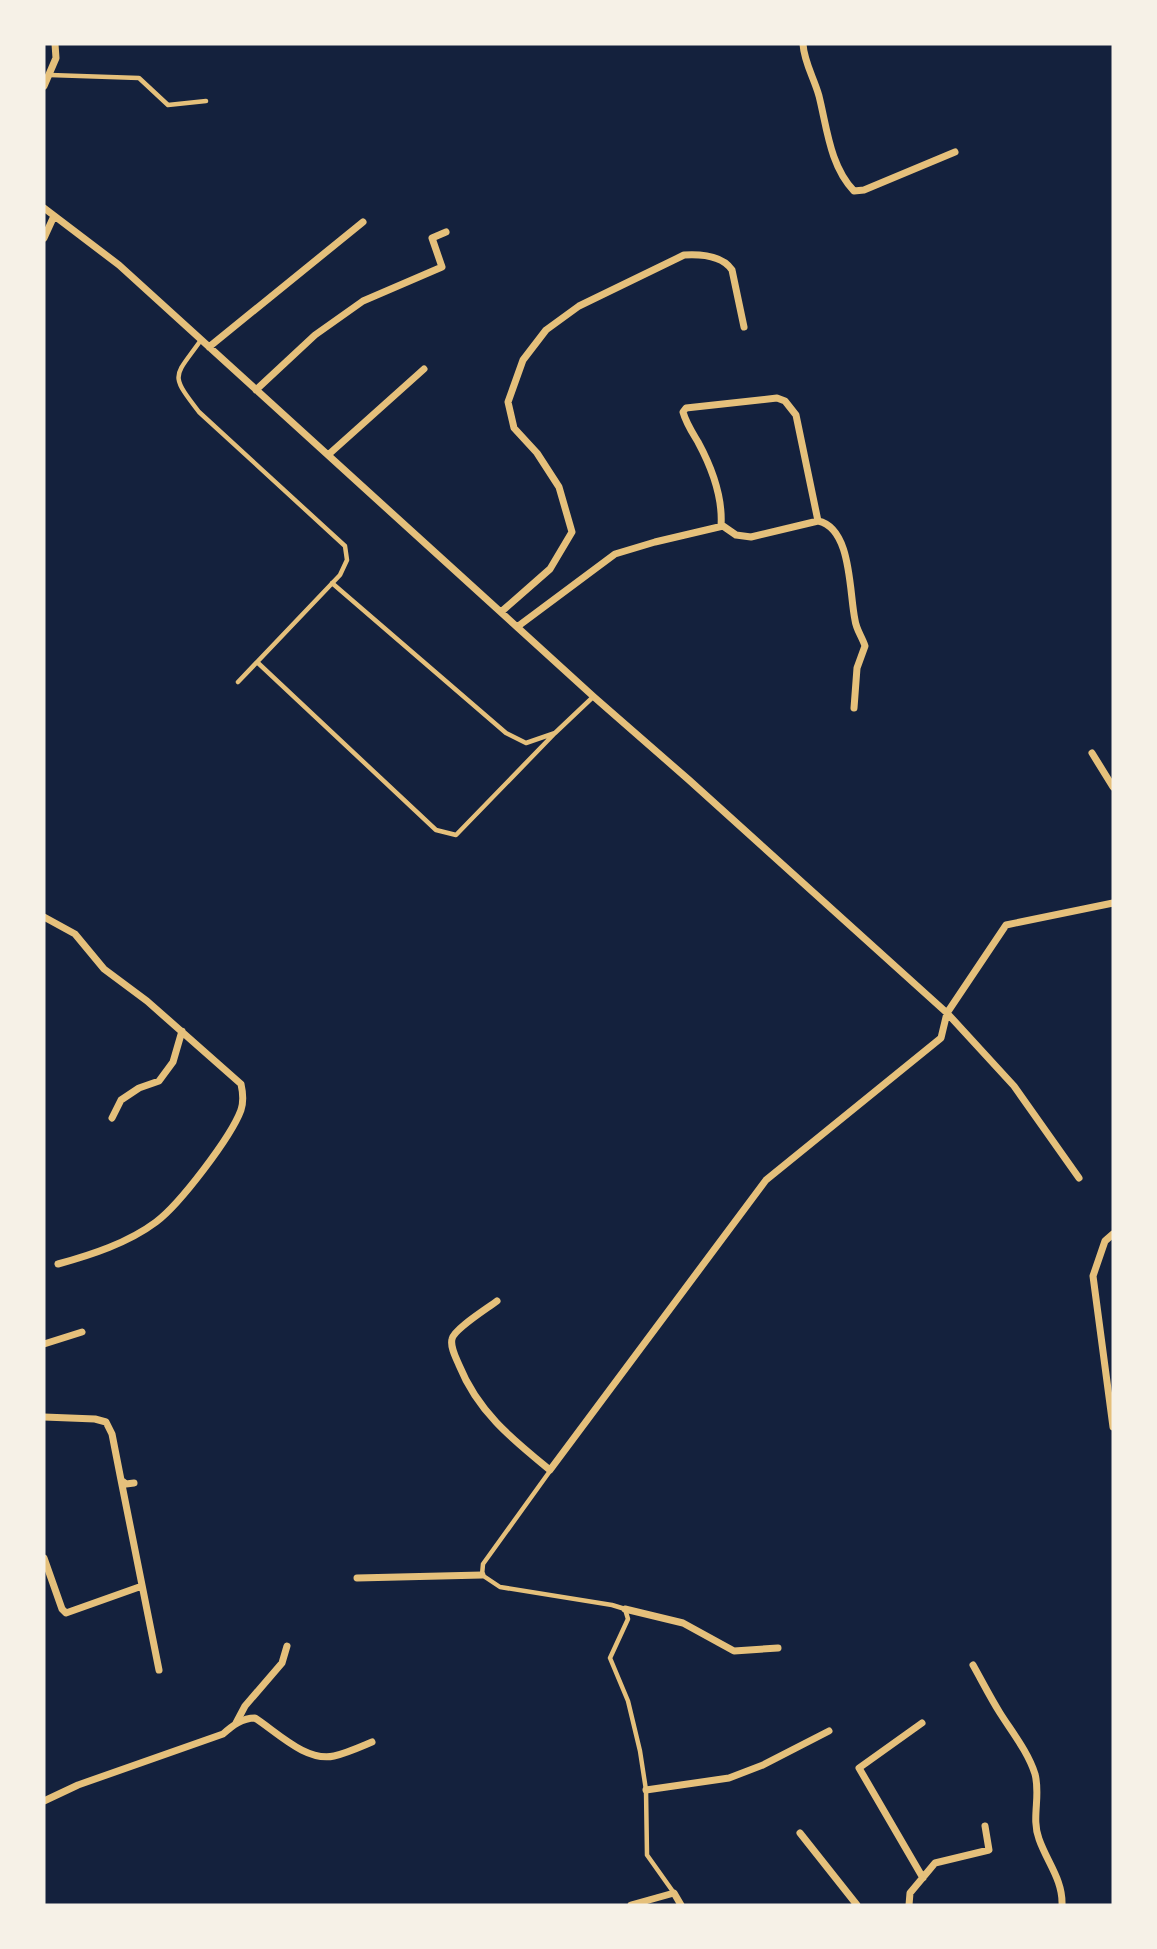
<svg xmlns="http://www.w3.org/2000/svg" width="1157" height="1949" font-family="'Alegreya Sans',sans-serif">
	<rect width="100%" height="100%" fill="#14213d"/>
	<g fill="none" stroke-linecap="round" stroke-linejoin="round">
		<path stroke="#e5c07b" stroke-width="4.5" d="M50,75L139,78L168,105L206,101
			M201,340C174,378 169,373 199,412L345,546L347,560L340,575L238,682
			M332,583L506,733L526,743L555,733L593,697
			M257,662L436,830L456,835L555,733
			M550,1471L483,1564L482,1575L500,1587L612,1605L625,1609L628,1619L610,1658L628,1701L640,1751L646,1790L647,1855L674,1893"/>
		<path stroke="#e5c07b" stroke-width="7" d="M803,44C804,62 814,78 819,96C827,128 830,166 854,191L864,190L955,152
			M44,86L56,58L55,44
			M44,208L119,265L594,697L689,780L947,1013L1014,1086L1079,1178
			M44,238L54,216
			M209,347L363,222
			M256,390L315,335L363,301L442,267L432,238L446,232
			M328,455L424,369
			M721,526C723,497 712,468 698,442C692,432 686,423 683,412L686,408L777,398L785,401L796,415L818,521
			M501,612L550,569L572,532L559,487L537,453L514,428L508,402L523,360L546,330L579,306L684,255C701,254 722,255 732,270L744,327
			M517,627L615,554L655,542L723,526L736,535L751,537L818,521C852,528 849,592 855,620C856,629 862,637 865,646L857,668L854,708
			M1092,753L1113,787
			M44,917L75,934L104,969L147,1001L241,1084C243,1093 244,1101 241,1110C231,1137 180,1204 156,1222C128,1243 91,1255 58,1264
			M112,1118L121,1100L139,1088L159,1081L173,1062L182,1031
			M1113,1234L1105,1241L1093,1276L1113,1427
			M497,1301C488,1308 454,1329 452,1339C450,1347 456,1358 459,1365C478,1412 512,1439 550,1470L766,1180L941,1038L947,1013L1006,925L1113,903
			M44,1344L82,1332
			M44,1417L95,1419L106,1422L112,1434L121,1480L126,1484L134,1483
			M121,1480L159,1670
			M44,1558L62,1609L66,1613L142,1586
			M357,1578L482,1575
			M625,1609L683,1623L734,1651L778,1648
			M973,1665C982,1681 990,1697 1000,1713C1012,1732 1028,1752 1035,1774C1041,1796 1031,1818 1039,1839C1047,1862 1063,1880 1062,1905
			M236,1723L245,1706L282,1663L287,1646
			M922,1723L859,1768L923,1878
			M646,1790L729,1778L763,1765L829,1731
			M44,1801L78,1785L223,1734C232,1726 242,1718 255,1718C278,1733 306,1762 334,1756C347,1753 360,1747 372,1742
			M800,1833L857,1905
			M631,1905L674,1893L681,1905
			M909,1905L910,1893L935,1863L989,1850L985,1826"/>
	</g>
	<rect width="1157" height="1949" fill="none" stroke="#f6f1e7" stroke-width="91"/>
</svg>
